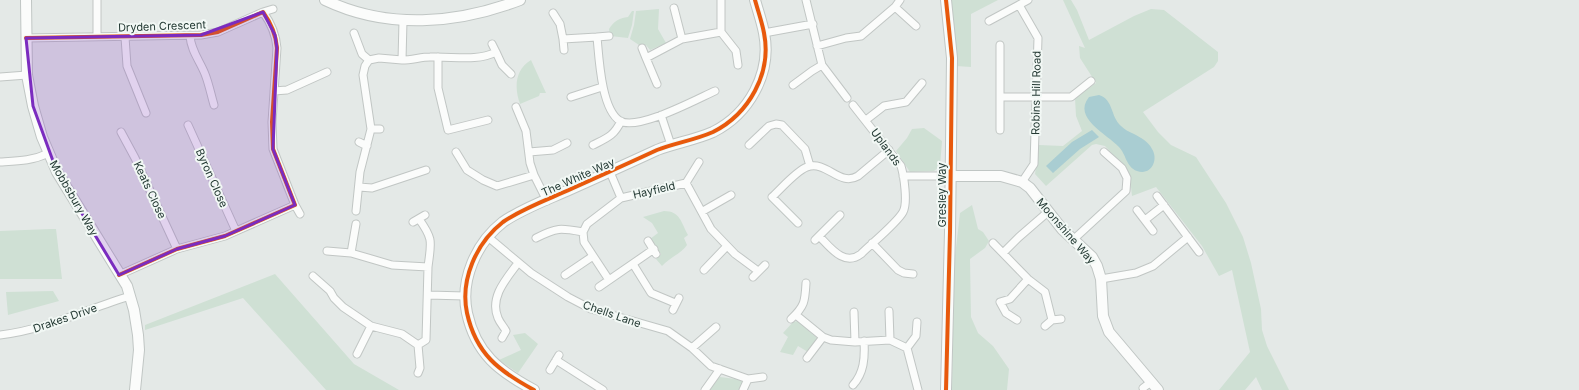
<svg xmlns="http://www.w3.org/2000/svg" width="1579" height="390" font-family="Inter,sans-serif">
	<rect width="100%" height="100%" fill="#e4e9e7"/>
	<path fill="#cfe0d4" d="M951,0H998L971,14V67L956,66Z
		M1063,0H1071L1077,10L1089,40L1134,16L1151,9L1164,10L1218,52V61L1214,67L1143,112L1158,132L1171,145L1196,157L1226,203L1243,237L1251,263L1261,309L1262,330L1267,346L1289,390H1262L1256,377L1245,390H1219L1250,352L1232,270L1219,276L1202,246L1156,187L1132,196L1130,178L1124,167L1105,146L1096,144L1092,145L1046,186L1035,174L1039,145L1063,146L1082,131L1076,116L1075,98L1096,83L1080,58L1079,46L1085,48Z
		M659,9L658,29L666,43L650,50L646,45L642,47L630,39L634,25L636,11Z
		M632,11H634L632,25L628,38L610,36L609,29C614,21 619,18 628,17Z
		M531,60L546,93H540L539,96L520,104C514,87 515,70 531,60Z
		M924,128L942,141L940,166L934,171L910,172L896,151L907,138L912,129Z
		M972,205L978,229L983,232L989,241L985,248L970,259L971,317L978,333L993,346L1009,369L1007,390H952L954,265L960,213Z
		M664,211C680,211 681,222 688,235L684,238L687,245C682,253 669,258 662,266L656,259L661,254L650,239L658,233L652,223L643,217Z
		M50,229H56L62,279H0V231Z
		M275,274L354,364L399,390H326L243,298L145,330V325Z
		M53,291L59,301L8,315L6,292Z
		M798,321L817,338L808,352L798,346L793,355L780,352L788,337L783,333L793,322Z
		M525,333L538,344L518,373L499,360L521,350L513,335Z
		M720,377L744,380L742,390H708L716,378Z"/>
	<path fill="#a9cdd2" d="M1099,95C1114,100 1110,116 1121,126C1124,129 1129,132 1134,134C1140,137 1149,142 1152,149C1159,160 1151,176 1137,171C1126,167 1126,154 1119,147C1107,134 1072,118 1089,97Z
		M1092,130L1099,137L1080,149L1053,173L1046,166L1072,142Z"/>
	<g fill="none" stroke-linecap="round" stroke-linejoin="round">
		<g stroke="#c1c6c4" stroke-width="9">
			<path id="street" d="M806,0L822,65L847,98
				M1019,5L1038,38L1034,164L1022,182
				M895,7L916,26
				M674,8L682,39
				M263,12L273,9
				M553,13L560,24L563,39L597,37C599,57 601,109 620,121C638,131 697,99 715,91
				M403,21L402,60C412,60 421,57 430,57C453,56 476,62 496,52L502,65L511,74
				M989,21L1028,0
				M721,32L736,51L738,65
				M354,33L362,54L369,60L379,58L402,60
				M764,33L813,24
				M190,36C191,51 200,61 205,74C209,84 211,95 214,105
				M97,37V0
				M125,37L127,66L146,113
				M597,37L609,36
				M26,38L201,35L218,32L263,12C271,23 276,35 277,48L272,122L273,149L295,205L225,236L177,249L119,275
				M563,39L564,50
				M492,44L496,52
				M1000,45V130
				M817,46L846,38L861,36L895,7L900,0
				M642,48L646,58
				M438,57V88L448,130L488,120
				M0,77L27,75
				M657,84L646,58L682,39L721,32V0
				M793,85L812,71L822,65
				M274,91L287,90L327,72
				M571,97L602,87
				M1000,97H1071L1091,81
				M516,107L526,131L530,163L534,175
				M661,115L671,145
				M866,120L884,106L906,102L922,83
				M188,125L236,231
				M371,129H380
				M121,132L135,158L177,249
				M359,142L367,146
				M593,145C607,138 614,136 621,121
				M749,145L769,126L776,124L782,125L805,149L810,166
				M456,152L467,170L483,180L497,186L534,175L547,201
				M529,152L553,150L567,143
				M0,162C18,161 32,161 49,153
				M610,172L621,198
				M903,176H951
				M686,183L711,229L735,254L758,271
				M359,187L372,188L426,170
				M1157,196L1199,252
				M295,205L300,214
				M1137,210L1153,231
				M356,211L360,172L371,129L363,75L365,66L369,60
				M703,211L731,195
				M1145,220L1164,205
				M413,222L425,215
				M798,223L772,197C781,189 796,171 807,167C827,160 839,187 858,176L889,150
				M819,236L840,215
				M488,237L531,273L568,297L591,309L668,331L692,348L711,366L748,379L763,377
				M536,238C557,227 561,228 583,232
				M1074,239L1126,191L1127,178L1122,168L1104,152
				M815,240L819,236C830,247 844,267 861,254C871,244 897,223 903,212C908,203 904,176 901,166L853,105
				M648,241L656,254
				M872,243L898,270L904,273L913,274
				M993,243L1028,279L1045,292L1052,320
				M327,251L351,253L392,265L428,267C431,242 434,240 419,219
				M351,253L356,224
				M1003,253L1019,237L1049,211
				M633,264L651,293L675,303
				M704,270L727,246
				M565,275L593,256
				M313,276L330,291L334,298L343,307L371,326L402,334L418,345
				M753,277L765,265
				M1101,279L1136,273L1153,266L1188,237
				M609,280L584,242L583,232L587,224L621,198L686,183L699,162
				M599,287L654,249
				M428,295L465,296
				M673,310L679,298
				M889,311L890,340
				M854,312L855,342
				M796,315L823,337L831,340L855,342L890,340L907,348L918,390
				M791,319C805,306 805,301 806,283
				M1017,320L1006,313L1000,302L1010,299L1028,279
				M1045,326L1052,320L1061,319
				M0,335C45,330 87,309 130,296
				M502,338L506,331C504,327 500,323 498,318C489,297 507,278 518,263
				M692,348L716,327
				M907,348L916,336L917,322
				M357,354L371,326
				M807,358L823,337
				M556,360L603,390
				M550,370L559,355
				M418,373L420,368L418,345L426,340L428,267
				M853,385C864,373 865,358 864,341
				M1143,388L1151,382
				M705,390L720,369
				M743,390L748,379"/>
		</g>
		<g stroke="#c0c6c4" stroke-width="12">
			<path id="secondary" d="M26,0L27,75L33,106L42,137L57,172L127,286L134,310L138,335L139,350L135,390
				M325,0C388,30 457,24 520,0
				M946,0L952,58L950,232L946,390
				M951,176H1001L1022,182L1030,188L1062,229L1092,257L1097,266L1101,279L1103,316L1109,332L1158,390
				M534,390C499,371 476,354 467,313C460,280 476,243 503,222C523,208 549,199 571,189C600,176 629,163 657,150C675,143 695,140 713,132C749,114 772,73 764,33C762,22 758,11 755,0"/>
		</g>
		<use href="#street" stroke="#fbfcfb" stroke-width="7"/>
		<use href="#secondary" stroke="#fbfcfb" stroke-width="10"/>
		<g stroke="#f2f8f5" stroke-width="6">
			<path id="cycleway" d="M946,0L952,58L950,232L946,390
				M26,38L201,35L218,32L263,12C271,23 276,35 277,48L272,122L273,149L295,205L225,236L177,249L119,275
				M534,390C499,371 476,354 467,313C460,280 476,243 503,222C523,208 549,199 571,189C600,176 629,163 657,150C675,143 695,140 713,132C749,114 772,73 764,33C762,22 758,11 755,0"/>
		</g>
		<use href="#cycleway" stroke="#e8590c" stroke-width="4"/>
	</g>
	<path fill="#7b2cbf" fill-opacity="0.2" stroke="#7b2cbf" stroke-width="3" stroke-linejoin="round" d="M263,12L275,35L277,48L273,149L295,205L225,236L177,249L119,275L57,172L33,106L26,38L201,35Z"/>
	<g text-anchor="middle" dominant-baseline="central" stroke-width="4" stroke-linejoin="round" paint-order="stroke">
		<g font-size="11" fill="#243a34" stroke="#f2f8f5">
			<text transform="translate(162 26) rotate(-2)">Dryden Crescent</text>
			<text transform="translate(1036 93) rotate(-89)">Robins Hill Road</text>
			<text transform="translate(886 147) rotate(54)">Uplands</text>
			<text transform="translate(578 177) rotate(-24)">The White Way</text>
			<text transform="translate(212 178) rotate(66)">Byron Close</text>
			<text transform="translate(150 190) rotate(65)">Keats Close</text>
			<text transform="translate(654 190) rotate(-13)">Hayfield</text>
			<text transform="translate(942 195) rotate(-90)">Gresley Way</text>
			<text transform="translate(74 198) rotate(60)">Mobbsbury Way</text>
			<text transform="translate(1066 231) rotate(49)">Moonshine Way</text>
			<text transform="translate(612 314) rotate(19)">Chells Lane</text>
			<text transform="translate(65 318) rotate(-19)">Drakes Drive</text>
		</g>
	</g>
</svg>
